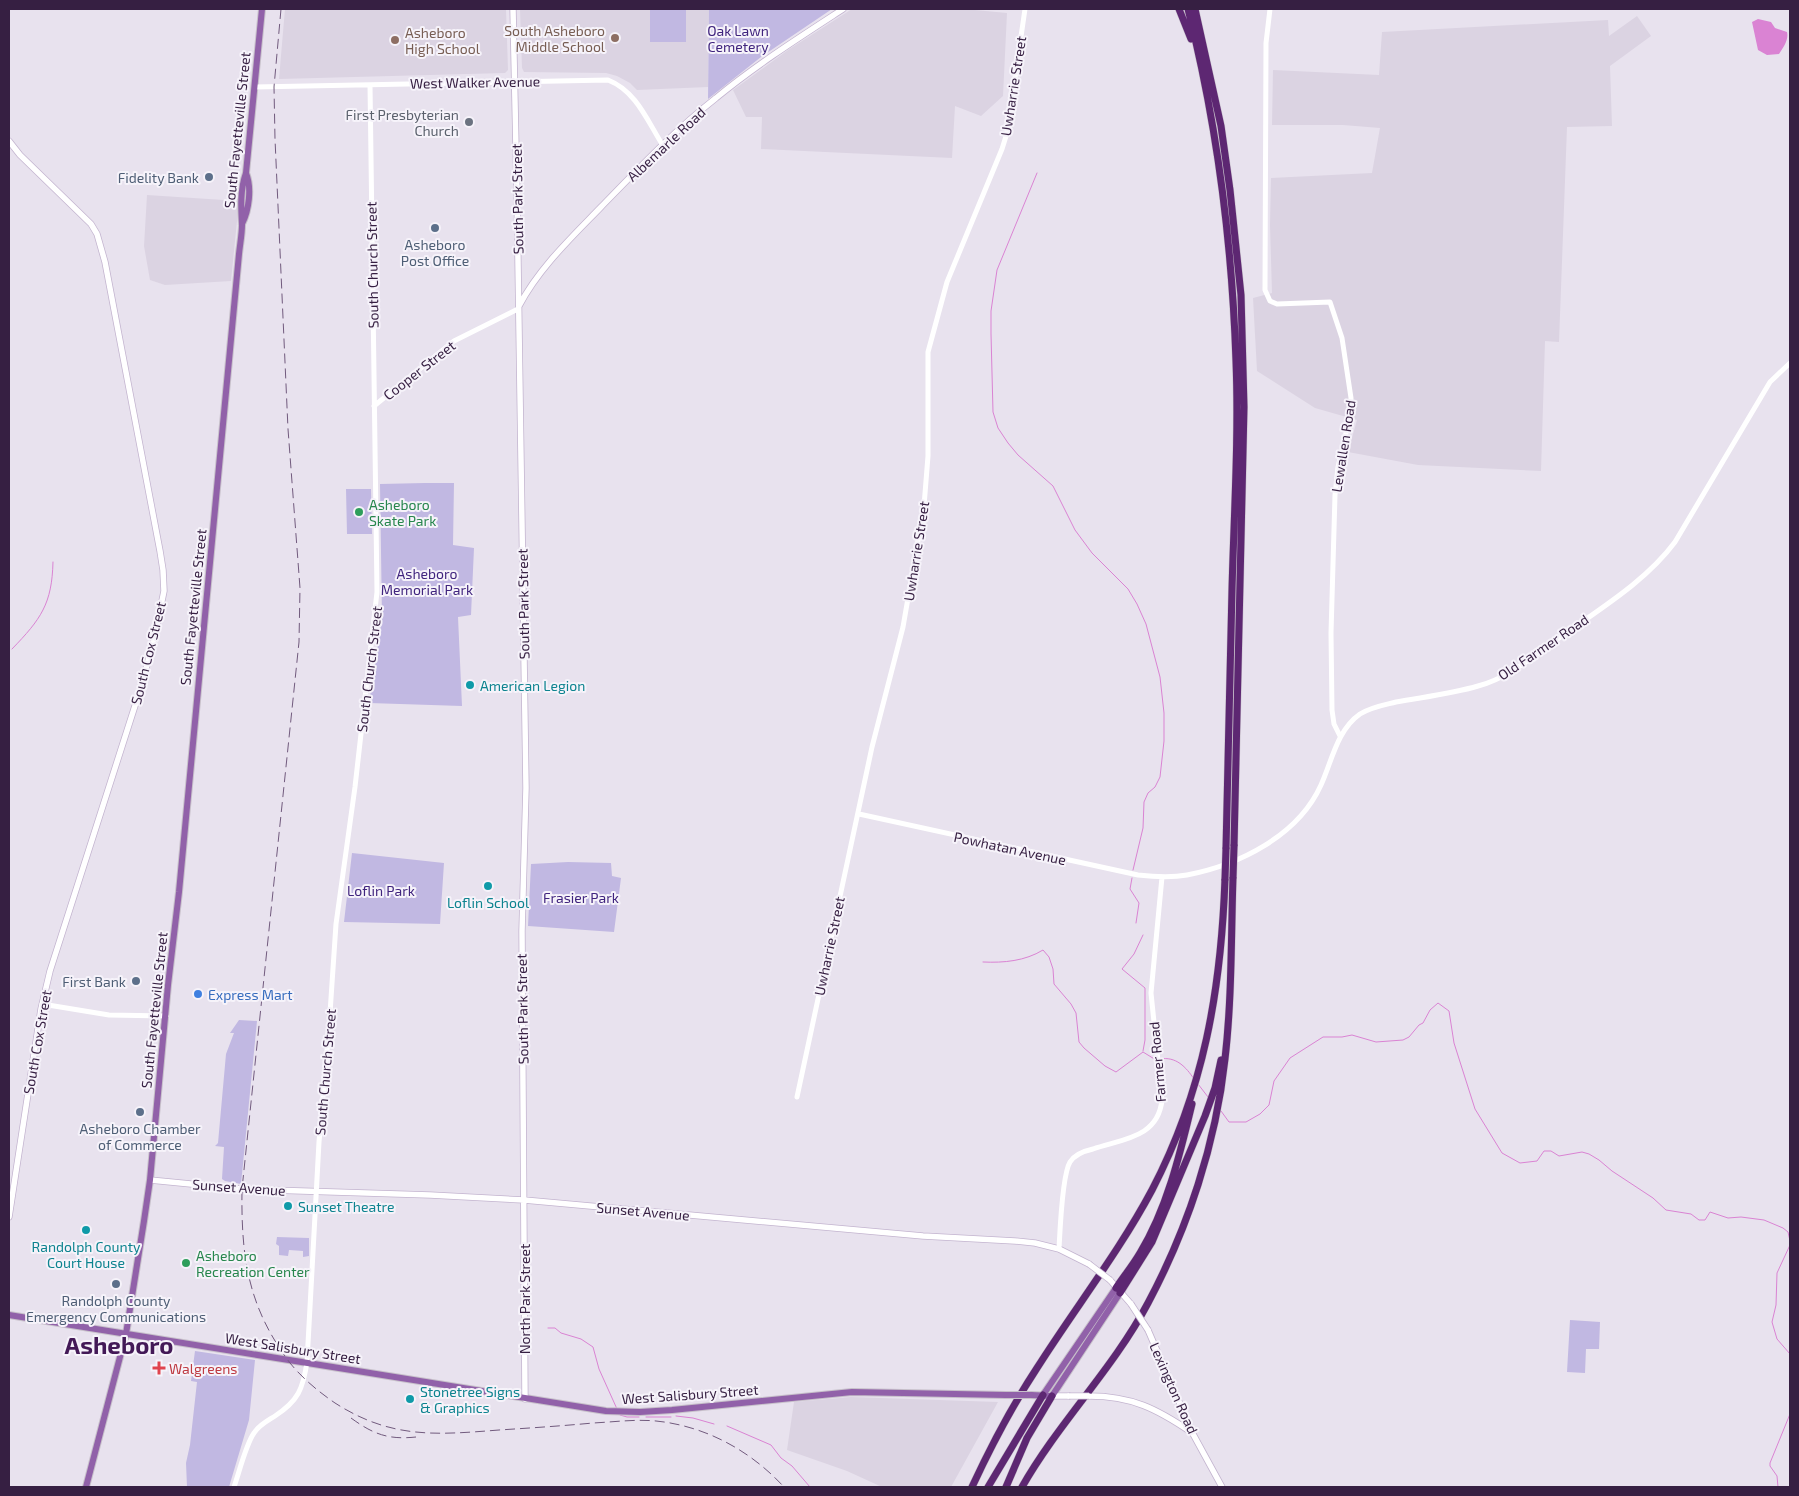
<svg xmlns="http://www.w3.org/2000/svg" width="1799" height="1496" font-family="'Exo 2',sans-serif">
	<rect width="100%" height="100%" fill="#e8e2ee"/>
	<path fill="#dbd3e2" d="M285,9H506L508,70L505,73L279,79Z
		M520,9H709L708,87L637,90L630,83L617,76L606,73L524,72L522,68Z
		M852,9H974L975,10L1007,13L1003,96L981,116L955,106L952,158L761,149L762,117H746L733,90L788,50Z
		M1637,16L1651,36L1610,66L1612,126L1567,127L1559,342L1545,341L1541,471L1418,465L1348,452L1357,420L1315,408L1257,371L1253,298L1272,293L1270,225L1271,178L1372,173L1380,128L1343,125H1272L1273,70L1379,75L1382,32L1608,20L1609,36Z
		M147,195L239,201L231,281L165,285L150,280L144,246Z
		M851,1397L998,1402L951,1487H882L847,1471L787,1450L794,1402Z"/>
	<path fill="#c1b8e2" d="M650,9H686V42H650Z
		M709,9H832L761,57L708,99Z
		M425,483H454L453,545L474,548L471,615L458,617L462,706L369,703L382,618L380,484Z
		M346,489H371L372,534H347Z
		M352,853L444,863L440,924L344,922Z
		M568,862L611,863L612,876L621,878L614,932L528,926L531,864Z
		M239,1020L257,1021L241,1184L225,1181L222,1179L224,1147L215,1146L218,1143L226,1054L234,1033H230Z
		M277,1237L309,1238V1256L303,1257V1251L289,1250L288,1256L279,1255V1246L276,1244Z
		M1570,1320L1600,1322L1599,1349H1586L1585,1373L1567,1372Z
		M195,1351L255,1360L249,1420L229,1487H187L186,1463L190,1445L197,1382L191,1381Z"/>
	<path fill="#da83d3" d="M1758,19L1771,22L1775,28L1787,32C1789,40 1783,48 1779,54L1767,55L1758,50L1752,22Z"/>
	<g fill="none" stroke-linecap="round" stroke-linejoin="round">
		<path stroke="#da83d3" stroke-width="1" d="M1037,173L997,270L991,311V334L993,412L998,428L1008,443L1018,455L1053,486L1075,530L1092,553L1128,589L1137,604L1146,624L1160,677L1164,713V741L1160,777L1155,787L1148,793L1144,802L1143,828L1133,870
			M12,649C41,619 52,604 53,562
			M1132,878L1130,889L1139,903L1136,923
			M1143,935L1134,954L1122,969L1145,988V1040L1143,1051
			M983,962C1004,963 1025,961 1043,950L1049,957L1053,969L1054,984L1071,1004L1076,1013L1079,1042L1084,1048L1105,1066L1116,1072L1143,1052L1156,1060
			M1160,1059C1176,1056 1186,1067 1194,1079
			M1198,1084L1208,1097
			M1221,1111L1229,1122H1246L1260,1114L1269,1105L1274,1081L1290,1058L1323,1037H1342L1352,1035L1376,1042L1403,1040L1409,1037L1419,1025L1423,1023L1430,1010L1438,1003L1449,1011L1454,1043L1475,1109L1502,1153L1520,1163L1537,1161L1544,1151H1551L1559,1156L1582,1152L1589,1154L1599,1160L1612,1171L1653,1198L1666,1210L1691,1214L1699,1220H1705L1710,1212L1728,1218L1741,1217L1764,1220L1783,1228L1788,1232L1790,1241
			M1790,1245L1777,1273L1776,1305L1772,1322L1777,1339L1790,1354
			M548,1328H555L561,1333L581,1339L593,1347L599,1369L617,1409
			M620,1415L627,1417H639
			M676,1416L693,1418L714,1424
			M646,1417H671
			M727,1426L771,1445L781,1458L792,1466L810,1487
			M1778,1487L1777,1476L1770,1466V1463L1790,1414"/>
		<g stroke="#c3b4cf" stroke-width="7">
			<path id="secondary" d="M513,9L517,196L526,788L522,931L525,1399
				M9,141L20,155L91,224L97,234L105,262L160,551L163,570L164,591L155,635L141,687L50,971L41,1009L9,1217
				M519,306C539,268 571,238 601,207C638,169 674,131 716,98C756,65 800,37 843,9
				M150,1180L242,1189L430,1195L524,1200L923,1236L1015,1241L1035,1243L1059,1249L1089,1264
				M1110,1280L1131,1304
				M1148,1330L1193,1434L1222,1487
				M1052,1396H1069
				M1089,1396C1132,1396 1157,1409 1191,1432"/>
		</g>
		<g stroke="#c7c0ca" stroke-width="8">
			<path id="primary" d="M242,224C249,210 252,188 246,173
				M9,1315L606,1411L640,1412L672,1410L852,1392L1006,1395
				M1031,1395L1052,1396L1120,1293
				M1043,1395L1116,1288
				M86,1487L126,1334L144,1221L150,1180L168,985L179,892L239,254C240,244 242,234 242,225C241,207 240,190 246,173L262,9"/>
		</g>
		<g stroke="#c7c0ca" stroke-width="8">
			<path id="motorway" d="M1179,9L1191,39
				M1188,9C1217,124 1232,242 1236,361C1239,437 1234,514 1232,590C1230,676 1228,762 1226,849
				M1195,9L1221,126L1230,190L1241,295L1244,407L1234,846
				M1116,1288C1124,1276 1133,1265 1140,1253C1167,1209 1180,1154 1192,1104
				M1120,1293L1152,1242L1205,1116L1215,1088L1221,1060
				M972,1487C991,1446 1012,1406 1037,1368C1075,1308 1119,1252 1152,1190C1204,1090 1221,990 1225,879
				M988,1487L1043,1395
				M1006,1487L1027,1438L1052,1396
				M1022,1487C1059,1422 1113,1369 1148,1303C1188,1228 1216,1143 1225,1059C1232,998 1231,937 1233,877"/>
		</g>
		<path stroke="#fff" stroke-width="5" d="M1270,9L1266,43L1265,290L1270,301L1277,304L1330,302L1342,338L1351,398L1350,416L1338,467L1335,495L1331,633L1332,710L1334,724L1340,736
			M255,87L608,80C636,91 647,120 662,144
			M374,406L454,341L518,309
			M859,814L1138,875C1155,877 1171,878 1187,875C1239,865 1298,836 1321,785C1332,761 1337,730 1360,714C1371,707 1384,705 1396,702C1423,697 1451,694 1478,686C1509,678 1536,654 1562,636C1601,608 1646,581 1675,542L1770,382L1790,363
			M42,1004L109,1015L166,1016
			M797,1097L872,747L903,627L924,506L928,456V352L947,282L1002,149L1007,133L1025,9
			M1059,1249C1060,1231 1062,1175 1070,1162C1075,1154 1084,1151 1093,1149C1122,1139 1158,1138 1162,1100L1151,993L1162,877
			M234,1487C239,1473 246,1444 254,1433C259,1425 267,1421 275,1416C298,1401 303,1389 307,1362L319,1142L329,1028L336,924L355,787L377,592L370,85"/>
		<use href="#secondary" stroke="#fff" stroke-width="5.5"/>
		<use href="#primary" stroke="#9161a9" stroke-width="6"/>
		<use href="#motorway" stroke="#5d2772" stroke-width="7"/>
		<path stroke="#715a7d" stroke-width="1" stroke-dasharray="10 5" stroke-linecap="butt" d="M281,9L274,87L275,139L288,429L300,588L299,642L242,1189C241,1258 248,1307 290,1363C303,1379 319,1392 335,1403C391,1439 436,1435 499,1430C530,1428 561,1426 593,1423C614,1422 635,1419 656,1421C706,1426 751,1451 784,1487
			M351,1418C373,1434 388,1440 416,1437"/>
		<g stroke="#c3b4cf" stroke-width="7" stroke-linecap="butt">
			<path id="secondary-bridge" d="M1089,1264L1110,1280
				M1131,1304L1148,1330
				M1069,1396H1089"/>
		</g>
		<g stroke="#c7c0ca" stroke-width="8" stroke-linecap="butt">
			<path id="primary-bridge" d="M1006,1395H1031"/>
		</g>
		<g stroke="#c7c0ca" stroke-width="8" stroke-linecap="butt">
			<path id="motorway-bridge" d="M1233,877L1234,846
				M1225,879L1226,849"/>
		</g>
		<use href="#secondary-bridge" stroke="#fff" stroke-width="5.5"/>
		<use href="#primary-bridge" stroke="#9161a9" stroke-width="6"/>
		<use href="#motorway-bridge" stroke="#5d2772" stroke-width="7"/>
	</g>
	<g fill="#8d6e63" stroke="#f6f3fa" stroke-width="2">
		<circle cx="615" cy="38" r="5"/>
		<circle cx="395" cy="40" r="5"/>
	</g>
	<circle fill="#6b7280" stroke="#f6f3fa" stroke-width="2" cx="469" cy="122" r="5"/>
	<g fill="#5c6f8a" stroke="#f6f3fa" stroke-width="2">
		<circle cx="209" cy="177" r="5"/>
		<circle cx="435" cy="228" r="5"/>
		<circle cx="136" cy="981" r="5"/>
		<circle cx="140" cy="1112" r="5"/>
		<circle cx="116" cy="1284" r="5"/>
	</g>
	<g fill="#2e9e5b" stroke="#f6f3fa" stroke-width="2">
		<circle cx="359" cy="512" r="5"/>
		<circle cx="186" cy="1263" r="5"/>
	</g>
	<g fill="#0f9aa8" stroke="#f6f3fa" stroke-width="2">
		<circle cx="470" cy="685" r="5"/>
		<circle cx="488" cy="886" r="5"/>
		<circle cx="288" cy="1206" r="5"/>
		<circle cx="86" cy="1230" r="5"/>
		<circle cx="410" cy="1399" r="5"/>
	</g>
	<circle fill="#3f7fe0" stroke="#f6f3fa" stroke-width="2" cx="198" cy="994" r="5"/>
	<path fill="#e0444e" stroke="#f6f3fa" stroke-width="2" d="M156.5 1360.5h5v5h5v5h-5v5h-5v-5h-5v-5h5z"/>
	<g text-anchor="middle" dominant-baseline="central" stroke-width="4" stroke-linejoin="round" paint-order="stroke">
		<g font-size="14" fill="#785e54" stroke="#f6f3fa" text-anchor="end">
			<text x="605" y="30">South Asheboro<tspan x="605" dy="16">Middle School</tspan></text>
			<text x="405" y="32" text-anchor="start">Asheboro<tspan x="405" dy="16">High School</tspan></text>
		</g>
		<g font-size="14" fill="#40247e" stroke="#f6f3fa">
			<text x="738" y="30">Oak Lawn<tspan x="738" dy="16">Cemetery</tspan></text>
			<text x="427" y="573">Asheboro<tspan x="427" dy="16">Memorial Park</tspan></text>
			<text x="381" y="890">Loflin Park</text>
			<text x="581" y="897">Frasier Park</text>
		</g>
		<g font-size="14" fill="#361f42" stroke="#f6f3fa">
			<text transform="translate(475 82) rotate(-1)">West Walker Avenue</text>
			<text transform="translate(1013 86) rotate(-81)">Uwharrie Street</text>
			<text transform="translate(237 130) rotate(-84)">South Fayetteville Street</text>
			<text transform="translate(666 144) rotate(-43)">Albemarle Road</text>
			<text transform="translate(517 199) rotate(-91)">South Park Street</text>
			<text transform="translate(372 265) rotate(-91)">South Church Street</text>
			<text transform="translate(419 370) rotate(-38)">Cooper Street</text>
			<text transform="translate(1343 446) rotate(-81)">Lewallen Road</text>
			<text transform="translate(916 551) rotate(-81)">Uwharrie Street</text>
			<text transform="translate(523 604) rotate(-91)">South Park Street</text>
			<text transform="translate(193 607) rotate(-84)">South Fayetteville Street</text>
			<text transform="translate(1543 647) rotate(-34)">Old Farmer Road</text>
			<text transform="translate(148 653) rotate(-76)">South Cox Street</text>
			<text transform="translate(369 669) rotate(-83)">South Church Street</text>
			<text transform="translate(1010 848) rotate(12)">Powhatan Avenue</text>
			<text transform="translate(829 946) rotate(-78)">Uwharrie Street</text>
			<text transform="translate(522 1009) rotate(-91)">South Park Street</text>
			<text transform="translate(154 1010) rotate(-84)">South Fayetteville Street</text>
			<text transform="translate(37 1042) rotate(-80)">South Cox Street</text>
			<text transform="translate(1157 1062) rotate(-95)">Farmer Road</text>
			<text transform="translate(325 1072) rotate(-85)">South Church Street</text>
			<text transform="translate(239 1187) rotate(4)">Sunset Avenue</text>
			<text transform="translate(643 1211) rotate(5)">Sunset Avenue</text>
			<text transform="translate(524 1299) rotate(-90)">North Park Street</text>
			<text transform="translate(293 1348) rotate(9)">West Salisbury Street</text>
			<text transform="translate(1174 1388) rotate(66)">Lexington Road</text>
			<text transform="translate(690 1394) rotate(-4)">West Salisbury Street</text>
		</g>
		<g font-size="14" fill="#5b616d" stroke="#f6f3fa" text-anchor="end">
			<text x="459" y="114">First Presbyterian<tspan x="459" dy="16">Church</tspan></text>
		</g>
		<g font-size="14" fill="#4e5e75" stroke="#f6f3fa">
			<text x="199" y="177" text-anchor="end">Fidelity Bank</text>
			<text x="435" y="244">Asheboro<tspan x="435" dy="16">Post Office</tspan></text>
			<text x="126" y="981" text-anchor="end">First Bank</text>
			<text x="140" y="1128">Asheboro Chamber<tspan x="140" dy="16">of Commerce</tspan></text>
			<text x="116" y="1300">Randolph County<tspan x="116" dy="16">Emergency Communications</tspan></text>
		</g>
		<g font-size="14" fill="#27864d" stroke="#f6f3fa" text-anchor="start">
			<text x="369" y="504">Asheboro<tspan x="369" dy="16">Skate Park</tspan></text>
			<text x="196" y="1255">Asheboro<tspan x="196" dy="16">Recreation Center</tspan></text>
		</g>
		<g font-size="14" fill="#0d838f" stroke="#f6f3fa" text-anchor="start">
			<text x="480" y="685">American Legion</text>
			<text x="488" y="902" text-anchor="middle">Loflin School</text>
			<text x="298" y="1206">Sunset Theatre</text>
			<text x="86" y="1246" text-anchor="middle">Randolph County<tspan x="86" dy="16">Court House</tspan></text>
			<text x="420" y="1391">Stonetree Signs<tspan x="420" dy="16">&amp; Graphics</tspan></text>
		</g>
		<g font-size="14" fill="#366cbe" stroke="#f6f3fa" text-anchor="start">
			<text x="208" y="994">Express Mart</text>
		</g>
		<g font-size="14" fill="#be3a42" stroke="#f6f3fa" text-anchor="start">
			<text x="169" y="1368">Walgreens</text>
		</g>
		<g font-size="24" font-weight="bold" fill="#431957" stroke="#f6f3fa">
			<text x="119" y="1344">Asheboro</text>
		</g>
	</g>
	<rect width="1799" height="1496" fill="none" stroke="#361f42" stroke-width="20"/>
</svg>
